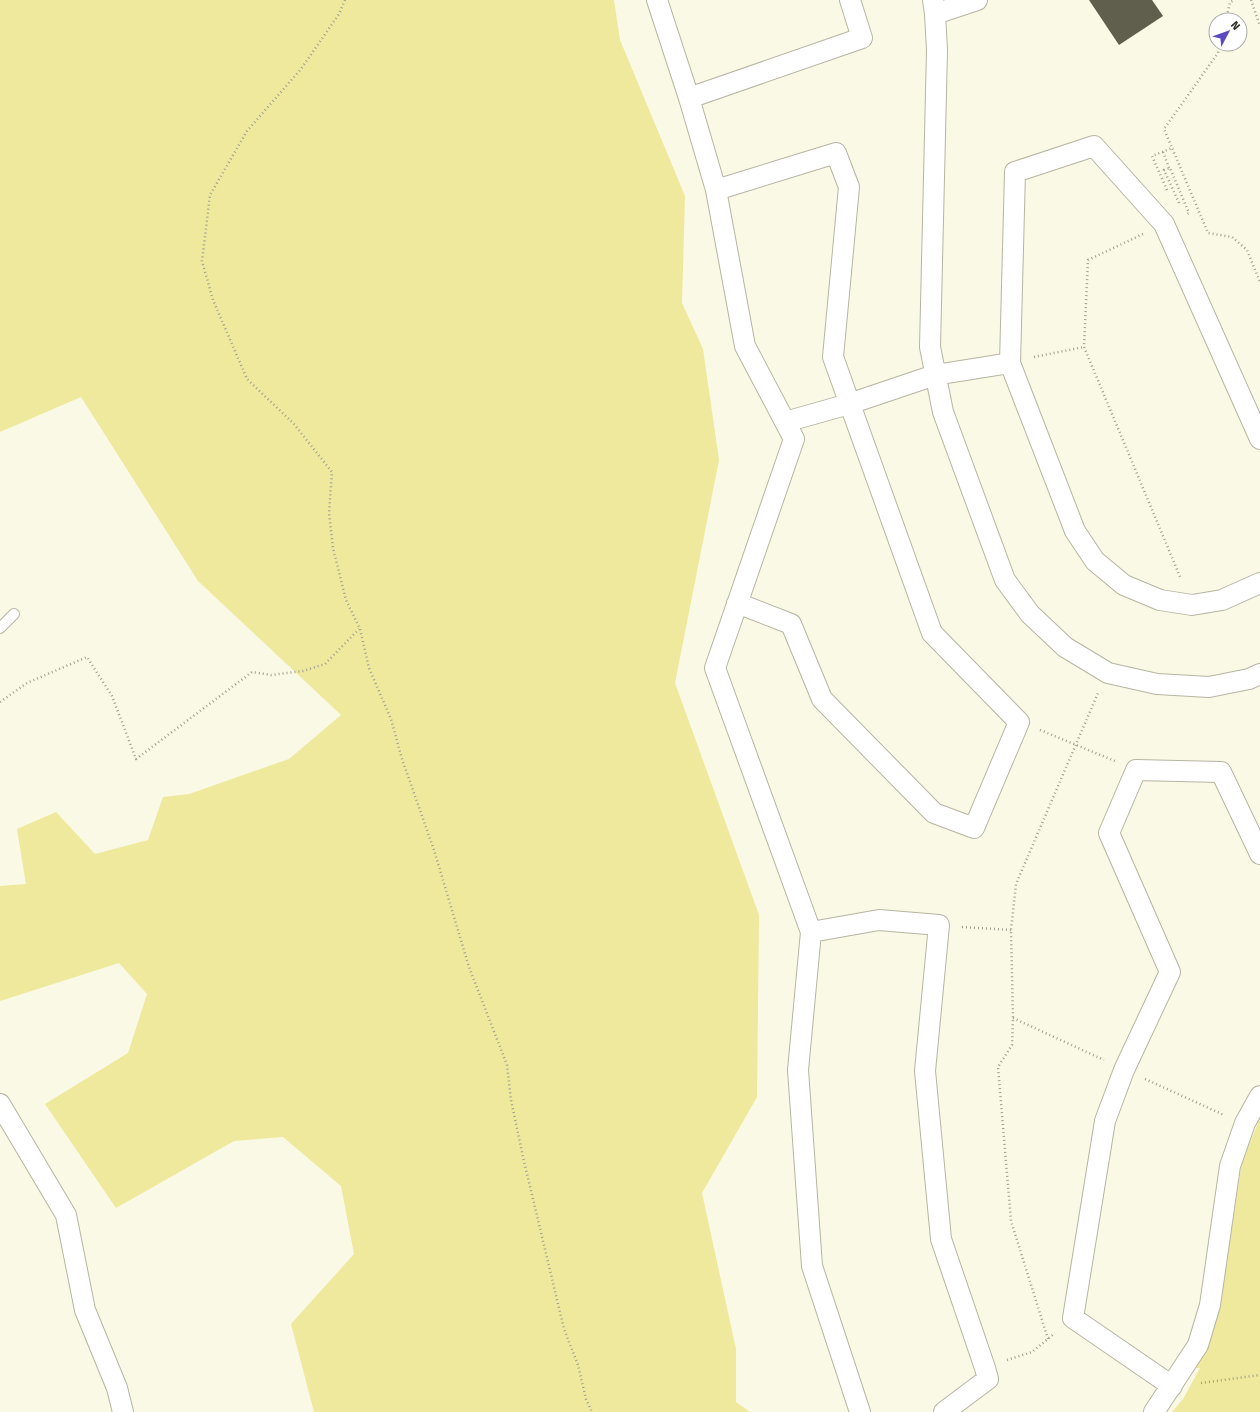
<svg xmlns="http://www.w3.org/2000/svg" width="1260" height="1412" font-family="'Fira Sans',sans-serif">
	<rect width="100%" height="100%" fill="#faf9e5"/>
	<path fill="#eee99c" d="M0,0H614L620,40L685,196L682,303L703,349L719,460L675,683L759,915L757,1097L702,1193L736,1349V1402L750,1412H314L291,1324L354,1254L341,1186L283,1137L234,1141L116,1208L45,1104L128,1053L147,994L119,963L0,1001V886L26,884L17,829L56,812L95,854L148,840L163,797L189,794L289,759L341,715L198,581L81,397L0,432Z
		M1260,1118V1412H1172L1183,1399L1200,1368H1195L1211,1334L1221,1297L1242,1162Z"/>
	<path fill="#605f4e" d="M1089,0H1152L1163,16L1119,45Z"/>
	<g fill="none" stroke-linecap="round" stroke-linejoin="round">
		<g stroke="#b6b5a2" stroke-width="12">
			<path id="service" d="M0,628L14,614"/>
		</g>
		<g stroke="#b6b5a2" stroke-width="22">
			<path id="minor" d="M657,0L689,98L716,190L745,346L794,439L715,668L811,932L798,1070L812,1266L860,1412
				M933,0L935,14L937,50L930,347L943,412L1005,580L1030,614L1065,647L1108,673L1157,684L1209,687L1249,679L1260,674
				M935,14L977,0
				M689,98L862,38L850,0
				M716,190L836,153L849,187L833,357L932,633L1019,722L974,828L934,813L822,699L791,624L737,603
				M785,422L849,404L935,375L1010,363
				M1260,439L1164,224L1094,146L1015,172L1010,363L1075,531L1095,561L1124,585L1160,600L1192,605L1222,600L1260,583
				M811,932L879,920L939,925L925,1071L941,1239L985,1368L988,1379L944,1412
				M0,1104L66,1215L85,1310L117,1388L123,1412
				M1172,1386L1073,1318L1105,1121L1124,1070L1170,972L1109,833L1136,770L1221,772L1260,854
				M1154,1412L1198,1345L1210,1305L1230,1166L1245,1123L1260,1096"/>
		</g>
		<path stroke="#9f9f90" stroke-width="2.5" stroke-dasharray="1 3" stroke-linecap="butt" d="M345,0L339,14L301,69L247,131L210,195L202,261L213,300L247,379L294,424L332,472L329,513L333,548L346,600L360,629L369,668L391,719L402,759L434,850L469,967L507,1065L511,1100L523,1157L564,1329L578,1365L586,1399L592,1412
			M1251,0L1260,26
			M1226,20L1230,2L1235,0
			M1220,44L1218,53L1164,129L1208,233L1232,237L1247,250L1260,282
			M1163,152L1169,168
			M1167,190L1152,156L1172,148
			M1179,203L1164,170L1170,168L1189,213L1185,215
			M1143,234L1088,260L1084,347L1181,579
			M1034,357L1084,347
			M0,702L27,683L87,657L112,696L136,759L252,672L271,675L303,671L325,664L359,629
			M1040,730L1115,761
			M962,927L1011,930
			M1013,1018L1104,1060
			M1145,1079L1224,1115
			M1048,1339L1011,1221L998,1067L1012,1045L1013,1018L1011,930L1016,884L1098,693
			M1007,1360L1032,1352L1055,1333
			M1201,1383L1260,1375"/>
		<use href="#service" stroke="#fff" stroke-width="10"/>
		<use href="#minor" stroke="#fff" stroke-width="20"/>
	</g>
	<g transform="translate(1228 32) rotate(49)"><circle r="19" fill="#ffffff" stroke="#ababa8"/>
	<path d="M0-3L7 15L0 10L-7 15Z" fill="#5b49c1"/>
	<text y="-6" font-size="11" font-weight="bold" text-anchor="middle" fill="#2d2d25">N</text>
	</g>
</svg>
